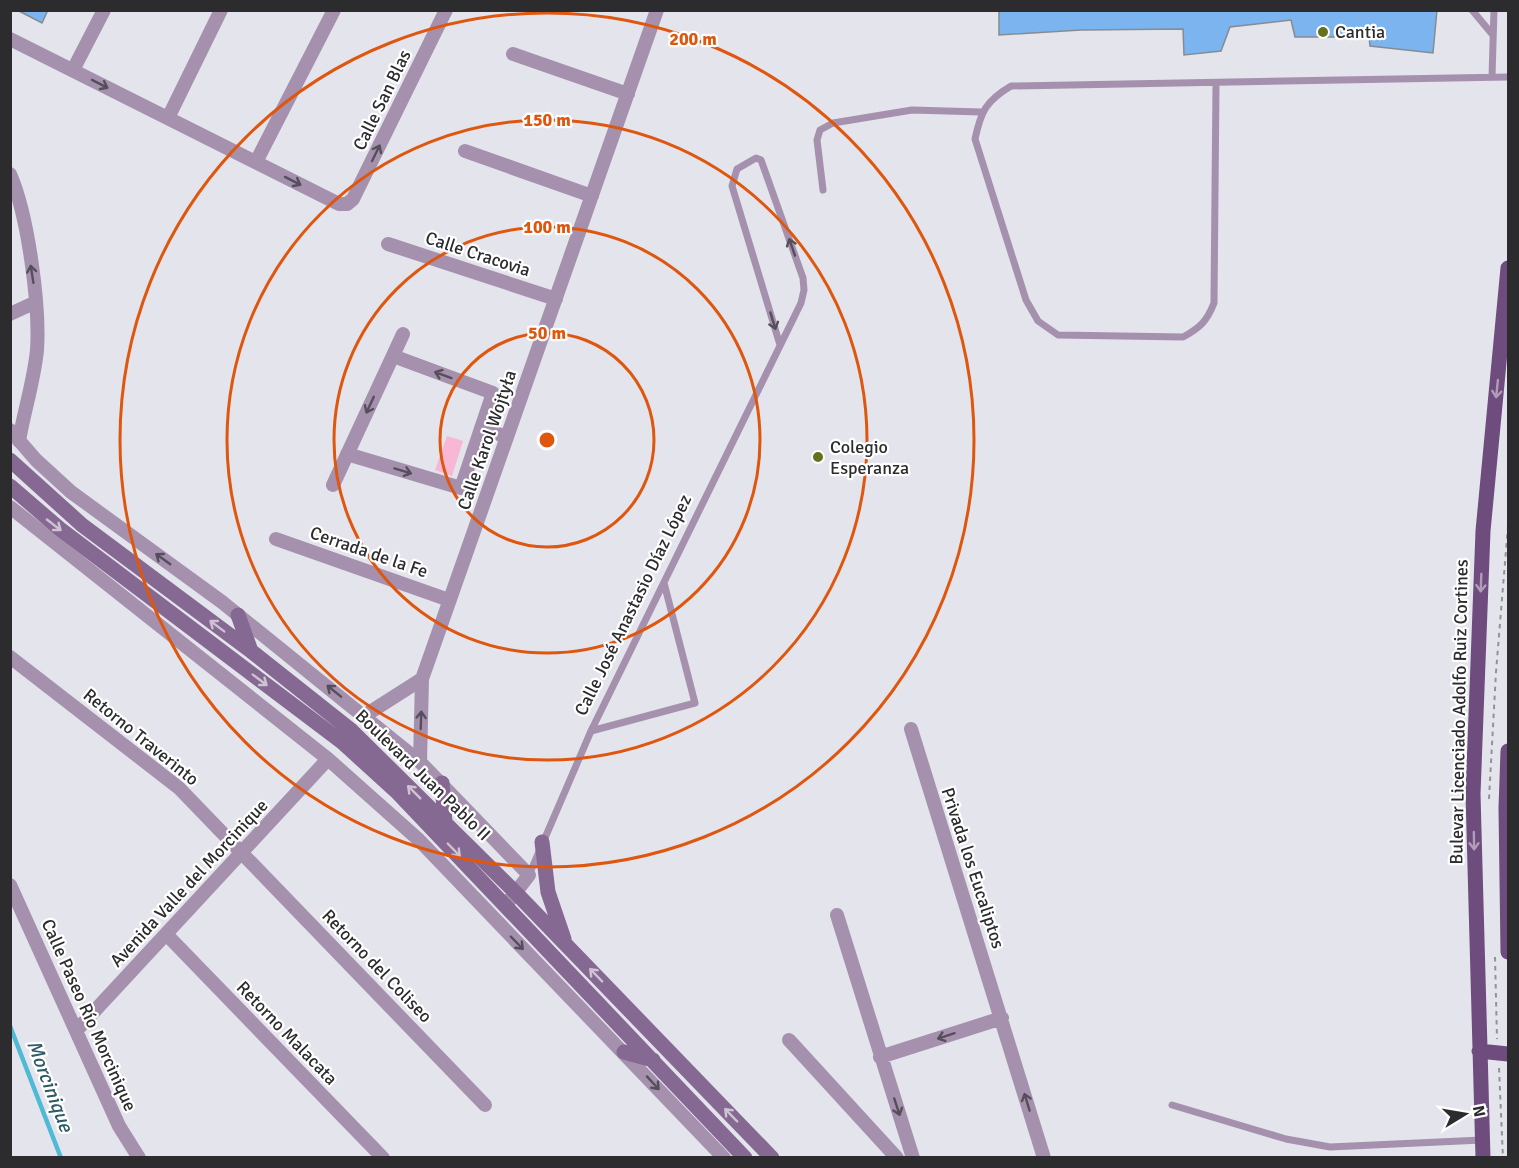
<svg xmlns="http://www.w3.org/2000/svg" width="1519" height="1168" font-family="Signika,sans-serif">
	<rect width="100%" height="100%" fill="#e4e4ec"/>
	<path fill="#f7b7d5" d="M447,436L463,441L452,476L435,470Z"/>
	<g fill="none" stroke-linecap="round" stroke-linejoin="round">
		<path stroke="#4fbad5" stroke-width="4.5" d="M10,1026L61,1158"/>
	</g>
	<path fill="#7bb4ef" stroke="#868c91" stroke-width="1.5" d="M17,10H48L42,23Z
		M999,10H1437L1433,53L1370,46L1369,37H1295L1291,20L1230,27L1221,51L1184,55L1183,29L1081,30L999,35Z"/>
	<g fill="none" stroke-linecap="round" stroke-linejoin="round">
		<path stroke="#929298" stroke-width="2" stroke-dasharray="4.5 4.5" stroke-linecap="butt" d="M1489,799L1496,672L1508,526
			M1495,957L1497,1039
			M1499,1068L1503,1158"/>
		<path stroke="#a591ae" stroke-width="7" d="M1472,10L1492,34
			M1492,77L1494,10
			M1216,84L1214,303C1207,321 1200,328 1183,337L1058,335L1038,321L1026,300L975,139C981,111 986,101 1011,86L1508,77
			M823,190L817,140L820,130L833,123L912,110L981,112
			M591,731L695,703L664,583
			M529,875L591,731L801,303L804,290L803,278L761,160L756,158L737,169L732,186L780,345
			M1172,1105L1286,1139L1330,1147L1482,1140"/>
		<path stroke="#a591ae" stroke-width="14" d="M10,39L339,204H347L353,199L446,10
			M513,54L628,94
			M73,70L104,10
			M168,118L221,10
			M465,151L592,196
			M256,162L334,10
			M10,174C28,215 40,306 37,350C34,381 24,411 19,441
			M388,244L556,299
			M10,314L36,302
			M481,428L507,437
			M10,430L36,460L71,492L222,602L420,762L529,875L509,901
			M347,454L461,488L493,393L393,356
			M333,485L403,334
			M10,507L328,759L419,840L724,1158
			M276,539L449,600
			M10,657L179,788L485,1105
			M364,716L422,679
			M911,729L1044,1158
			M420,762L422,679L657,10
			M10,885L119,1126L139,1158
			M837,915L913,1158
			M166,934L383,1158
			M76,1031L328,759
			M789,1040L897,1158
			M880,1057L1002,1018"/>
		<path stroke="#866992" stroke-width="15" d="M10,460L82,525L251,651L352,731L516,893L772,1158
			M10,486L60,529L342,742L398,793L745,1158
			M238,615L251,651
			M442,783L445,822
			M542,842L548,892L564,939
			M624,1052L653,1060"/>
		<path stroke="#6f4c7e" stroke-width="15" d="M1508,751L1506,808L1508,952
			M1479,1051L1508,1054
			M1483,1158L1473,794L1483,531L1508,268"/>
	</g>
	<defs><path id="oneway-shaft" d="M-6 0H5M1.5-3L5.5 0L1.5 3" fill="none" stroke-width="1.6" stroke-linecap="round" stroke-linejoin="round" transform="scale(1.5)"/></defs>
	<g stroke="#564f5b">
		<use href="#oneway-shaft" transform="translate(100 84) rotate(27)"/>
		<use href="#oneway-shaft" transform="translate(376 153) rotate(-64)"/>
		<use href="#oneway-shaft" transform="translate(293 181) rotate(27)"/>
		<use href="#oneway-shaft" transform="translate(792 247) rotate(-109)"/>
		<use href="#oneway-shaft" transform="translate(32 274) rotate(-99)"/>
		<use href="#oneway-shaft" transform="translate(773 321) rotate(73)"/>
		<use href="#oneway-shaft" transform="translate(443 375) rotate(-160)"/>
		<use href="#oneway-shaft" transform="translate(370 405) rotate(115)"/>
		<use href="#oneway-shaft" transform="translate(403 471) rotate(17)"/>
		<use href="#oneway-shaft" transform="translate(163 559) rotate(-144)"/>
		<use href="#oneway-shaft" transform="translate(334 691) rotate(-141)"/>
		<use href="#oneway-shaft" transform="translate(421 720) rotate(-88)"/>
		<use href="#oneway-shaft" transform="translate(517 943) rotate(46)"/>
		<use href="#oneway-shaft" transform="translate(946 1036) rotate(162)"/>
		<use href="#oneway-shaft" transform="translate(653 1083) rotate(47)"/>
		<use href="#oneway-shaft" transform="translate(1027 1102) rotate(-107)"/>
		<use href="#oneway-shaft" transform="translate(897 1107) rotate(72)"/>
	</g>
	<g stroke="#b09db8">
		<use href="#oneway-shaft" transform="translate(1497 389) rotate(96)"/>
		<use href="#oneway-shaft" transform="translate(1481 583) rotate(92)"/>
		<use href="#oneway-shaft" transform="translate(1474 841) rotate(89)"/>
	</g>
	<g stroke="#cfc3d3">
		<use href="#oneway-shaft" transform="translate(54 525) rotate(38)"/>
		<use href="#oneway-shaft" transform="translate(217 626) rotate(-143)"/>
		<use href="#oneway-shaft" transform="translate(260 680) rotate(37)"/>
		<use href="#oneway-shaft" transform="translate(414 792) rotate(-135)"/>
		<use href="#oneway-shaft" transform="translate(454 850) rotate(46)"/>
		<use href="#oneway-shaft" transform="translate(596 975) rotate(-134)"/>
		<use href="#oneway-shaft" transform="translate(731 1115) rotate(-134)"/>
	</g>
	<g fill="none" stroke="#df570e" stroke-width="3">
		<circle cx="547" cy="440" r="107"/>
		<circle cx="547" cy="440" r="213"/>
		<circle cx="547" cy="440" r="320"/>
		<circle cx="547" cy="440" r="427"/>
	</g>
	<g fill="#64721e" stroke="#fff" stroke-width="2">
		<circle cx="1323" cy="32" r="6"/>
		<circle cx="818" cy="457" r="6"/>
	</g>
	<g text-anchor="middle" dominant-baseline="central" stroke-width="4.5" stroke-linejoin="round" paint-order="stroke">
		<g font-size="18" fill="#2c2c2f" stroke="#fff" text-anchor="start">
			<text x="1335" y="32">Cantia</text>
			<text x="830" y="447">Colegio<tspan x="830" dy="21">Esperanza</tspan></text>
		</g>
		<g font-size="18" fill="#2c2c2f" stroke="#fff">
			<text transform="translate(382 100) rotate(-64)">Calle San Blas</text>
			<text transform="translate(478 254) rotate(18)">Calle Cracovia</text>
			<text transform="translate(487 440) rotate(-71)">Calle Karol Wojtyła</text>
			<text transform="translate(369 552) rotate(19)">Cerrada de la Fe</text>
			<text transform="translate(633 605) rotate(-64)">Calle José Anastasio Díaz López</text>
			<text transform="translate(1459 712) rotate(-89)">Bulevar Licenciado Adolfo Ruiz Cortines</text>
			<text transform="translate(141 737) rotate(39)">Retorno Traverinto</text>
			<text transform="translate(423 775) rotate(44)">Boulevard Juan Pablo II</text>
			<text transform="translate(973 868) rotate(72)">Privada los Eucaliptos</text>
			<text transform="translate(189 883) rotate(-47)">Avenida Valle del Morcinique</text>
			<text transform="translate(377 966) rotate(46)">Retorno del Coliseo</text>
			<text transform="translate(89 1015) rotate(66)">Calle Paseo Río Morcinique</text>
			<text transform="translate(287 1033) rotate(46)">Retorno Malacata</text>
		</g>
		<g font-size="20" font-style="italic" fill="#2c5a66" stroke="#fff">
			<text transform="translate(50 1086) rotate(69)">Morcinique</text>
		</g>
	</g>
	<circle cx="547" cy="440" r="9" fill="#df570e" stroke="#fff" stroke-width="3"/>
	<g font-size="18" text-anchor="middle" font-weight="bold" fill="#df570e" stroke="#fff" stroke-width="4.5" stroke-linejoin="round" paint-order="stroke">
		<text x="693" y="45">200 m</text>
		<text x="547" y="126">150 m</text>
		<text x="547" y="233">100 m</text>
		<text x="547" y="339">50 m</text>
	</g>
	<rect width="1519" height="1168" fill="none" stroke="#2c2c2f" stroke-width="24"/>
	<g transform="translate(1465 1114) rotate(79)" stroke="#ffffff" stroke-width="4.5" paint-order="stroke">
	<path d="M0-4.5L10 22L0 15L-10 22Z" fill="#2c2c2f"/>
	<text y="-9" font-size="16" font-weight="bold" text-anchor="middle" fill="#2c2c2f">N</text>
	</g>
</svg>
